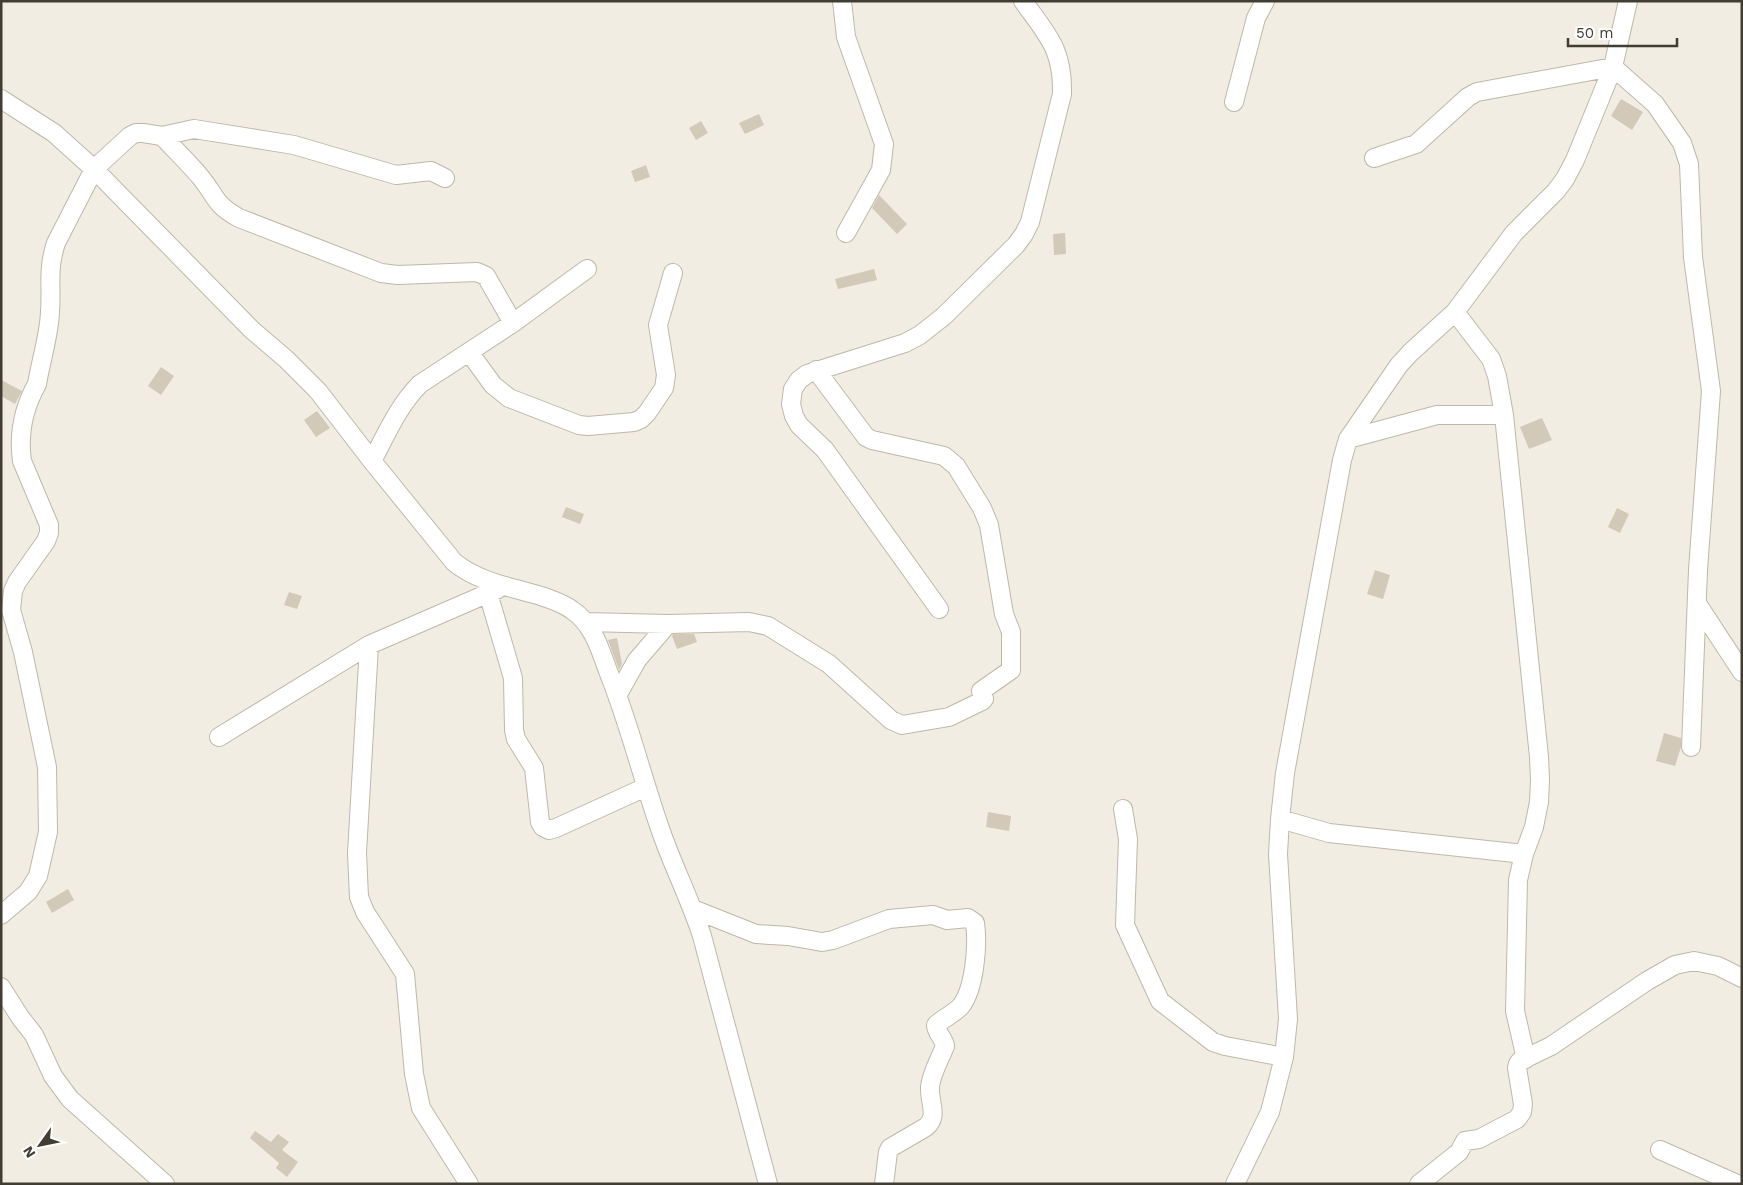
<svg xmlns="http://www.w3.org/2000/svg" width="1743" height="1185" font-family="'Work Sans',sans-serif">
	<rect width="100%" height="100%" fill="#f1ede2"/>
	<path fill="#d2c9b8" d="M1621,99L1643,112L1632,130L1611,116Z
		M759,114L764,125L745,134L739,123Z
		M701,121L708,133L696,140L689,128Z
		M646,165L650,177L635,182L631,171Z
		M879,195L907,224L897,234L872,208Z
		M1065,233L1066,254L1054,255L1053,234Z
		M874,269L877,280L838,289L835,279Z
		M161,367L174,376L161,395L148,386Z
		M1,380L22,391L15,404L1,396Z
		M317,411L330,428L316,437L304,420Z
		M1542,418L1552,440L1529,449L1520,427Z
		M566,507L584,514L580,524L562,517Z
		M1617,508L1629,514L1620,533L1608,527Z
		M1375,570L1390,575L1383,599L1367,594Z
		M289,592L302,596L297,609L284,605Z
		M673,634H694L697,642L677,649L672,636Z
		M617,638L622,664L619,670L608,640Z
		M1664,733L1681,738V747L1675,766L1656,761Z
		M988,812L1011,816L1009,831L986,827Z
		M68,889L74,900L52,913L46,902Z
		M255,1131L271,1142L278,1134L289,1142L282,1150L298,1162L287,1177L276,1168L279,1163L250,1138Z"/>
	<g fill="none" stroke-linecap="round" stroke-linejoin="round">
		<g stroke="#bfb8a8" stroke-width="20">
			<path id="minor" d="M842,1L846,37L884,144L881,170L846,233
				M1,99L54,133L94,169L252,330L286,359L318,391L372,461L454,562C478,582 511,587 541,596C552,600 563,603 572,610C593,624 600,649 608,671C630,725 643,782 663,837C675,870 691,902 702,936L768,1184
				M1234,102L1256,18L1265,1
				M162,136C175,150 190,164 202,179C217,198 215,205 239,218L381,273L398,275L477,272L486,276L513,323
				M1374,158L1416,144L1468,97L1477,92L1613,67L1655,104L1682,143L1689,164L1693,257L1711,391L1698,570L1691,747
				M1455,312L1491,359L1497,376L1504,415L1539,757L1540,780L1539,802L1534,827L1524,854L1518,880L1515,1011L1526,1059
				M469,352L493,385L509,398L579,425L588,426L634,422L641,419L647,413L664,388L666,375L658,325L673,273
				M1348,439L1437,415H1504
				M372,461C386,435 398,406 420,384L513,323L587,269
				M488,593L513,678L514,730L516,739L534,768L540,822L543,827L549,830L556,828L646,787
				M1698,605L1742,672
				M939,609L825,450L799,425L794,416L791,404L793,389L799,380L807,374L905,343L920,335L944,316L1016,245L1024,234L1030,222L1062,94C1063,49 1048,36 1023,1
				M586,622L668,624L749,622L768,626L829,664L891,720L902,725L949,717L982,701L984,699L981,691L1011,670V632L1004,614L989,525L982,508L956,466L944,456L872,440L866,437L816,370
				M369,645L357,853L359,897L365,912L405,974L414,1074L421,1108L469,1184
				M618,694L637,660L668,624
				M219,737L369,645L498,589
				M1123,809L1128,839L1125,925L1160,1001L1213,1042L1225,1046L1284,1057
				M1280,819L1329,833L1524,854
				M693,909L756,934L788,936L822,942L833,940L889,919L933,915L947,920L968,918L975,923C978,944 975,988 961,1006C954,1014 943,1018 936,1025C936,1033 944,1038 945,1046C940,1059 931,1074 930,1087C929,1102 939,1116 926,1127L890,1148L888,1152L884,1184
				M1,915L28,892L38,876L48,832L47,767L23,652L11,610L13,591L17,582L46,541L49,533V525L22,461C18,433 23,409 37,384C41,360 49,336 50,312C52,286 47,270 56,243L94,169L130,136L136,133H143L162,136L194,129L294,145L396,175L431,171L445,178
				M1,987L20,1017L34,1035L53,1076L70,1099L165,1184
				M1660,1150L1737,1184
				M1235,1184L1270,1112L1284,1057L1288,1019L1278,854L1280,819L1285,773L1342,460L1348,439L1399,365L1411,352L1455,312L1514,233L1556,191L1565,179L1575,160L1613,67L1628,1
				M1419,1184L1459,1152L1465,1141L1479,1139L1517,1119L1522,1112L1523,1104L1517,1068L1518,1064L1520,1061L1551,1046L1647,981L1675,965L1694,961L1718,966L1742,978"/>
		</g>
		<use href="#minor" stroke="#fff" stroke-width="18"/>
	</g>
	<rect width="1743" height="1185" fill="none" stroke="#423d33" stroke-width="5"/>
	<g transform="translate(40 1145) rotate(237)" stroke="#ffffff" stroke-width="4" paint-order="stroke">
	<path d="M0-4L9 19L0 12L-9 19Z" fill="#423d33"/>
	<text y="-8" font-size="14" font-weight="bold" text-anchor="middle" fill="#423d33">N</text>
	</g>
	<path d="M1568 38v8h109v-8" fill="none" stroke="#423d33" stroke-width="2.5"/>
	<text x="1576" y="38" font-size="15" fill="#423d33" stroke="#ffffff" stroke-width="4" paint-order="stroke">50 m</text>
</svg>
